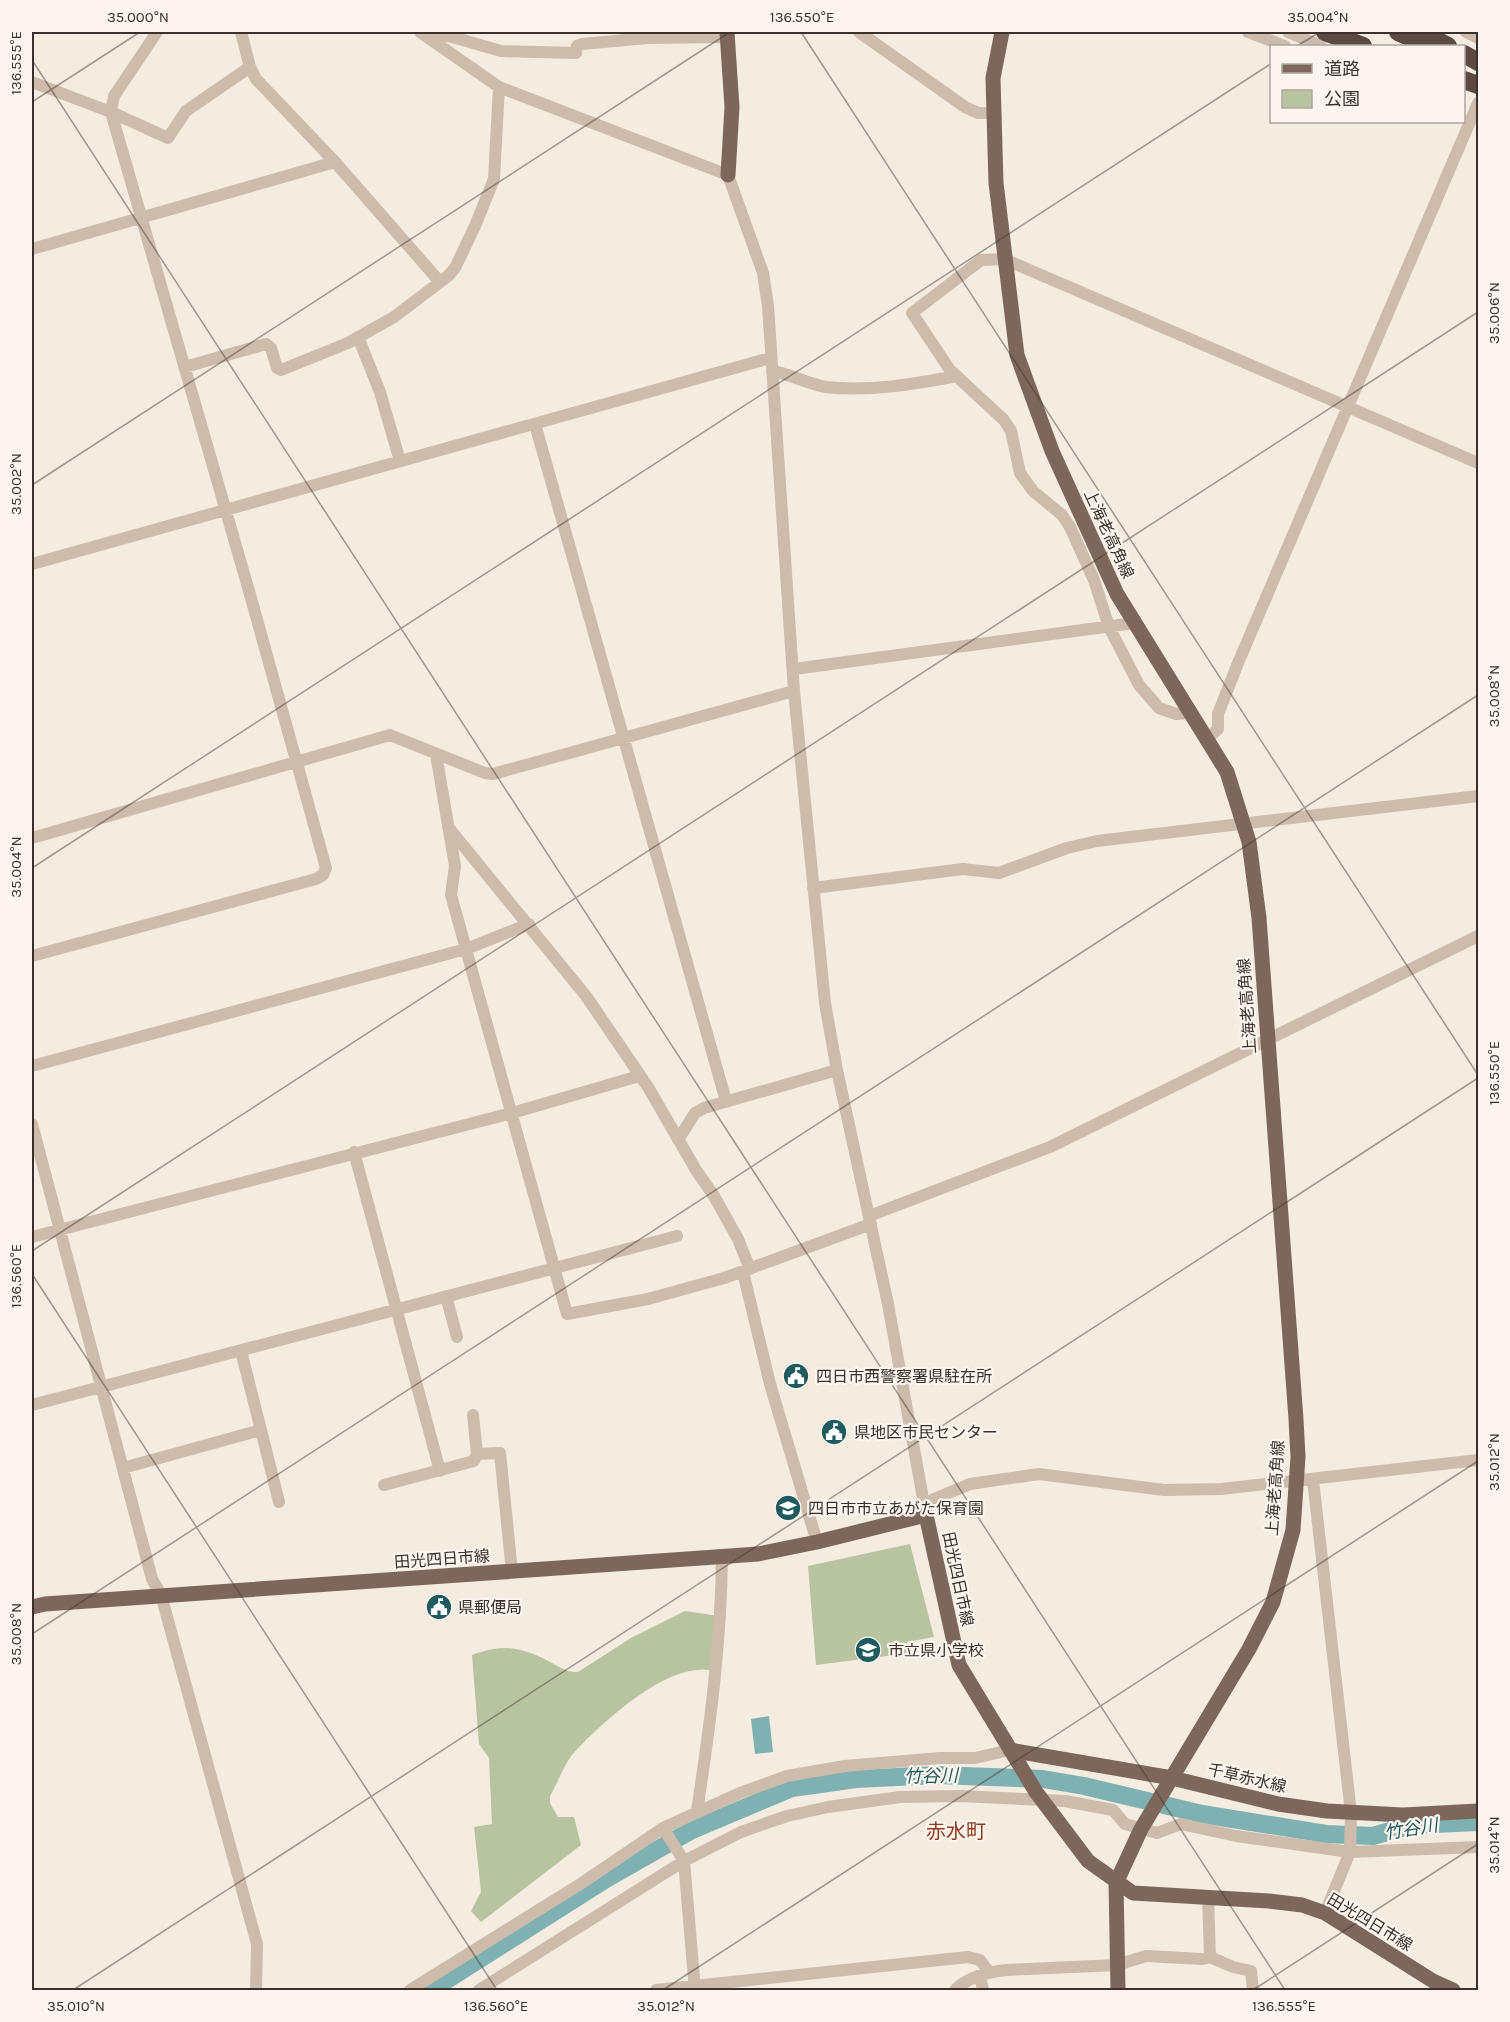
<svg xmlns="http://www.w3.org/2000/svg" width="1510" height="2022" font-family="Karla,'Noto Sans JP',sans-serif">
	<rect width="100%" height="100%" fill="#f4ebe1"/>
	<path fill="#b8c4a0" d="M910,1544L934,1637L907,1642L911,1653L816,1665L808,1566Z
		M685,1611L719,1616L710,1670C666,1663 601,1723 572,1755C563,1766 558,1783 550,1796V1803L558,1817H574L581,1845L481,1922L471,1911L481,1892L474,1827L492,1824L489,1758L479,1744L472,1655C502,1644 519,1646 548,1661C558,1666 567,1673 578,1672L631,1638Z"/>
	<path fill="#7fb0b2" d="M769,1716L773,1752L755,1754L751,1719Z"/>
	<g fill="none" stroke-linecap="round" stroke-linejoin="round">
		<path stroke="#7fb0b2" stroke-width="18" d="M431,1990L606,1879L692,1830L792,1788L856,1779L937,1775L1043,1779L1084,1786L1202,1814L1326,1834L1373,1836L1411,1825L1478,1822"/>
		<path stroke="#cdbbac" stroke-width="12" d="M241,32L250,67L256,79L335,162L440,282
			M420,32L499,87L728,175L763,273L768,306L794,691L825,1003L837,1070L888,1304L926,1515
			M859,32L965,107L978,113H994
			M1248,32L1285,46
			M1288,32L1321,46
			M1466,32L1478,38
			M430,38L449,36L501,51L576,53L577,46L582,44L647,38L726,37
			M32,82L111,112L168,138L186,111L250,67
			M32,249L335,162
			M358,337L380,392L400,461
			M185,367L266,344L271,348L277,368L281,370L348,343L394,317L448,276L455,268L475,226L494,179L499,87
			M772,371C790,374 808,384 826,387C870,392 914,384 957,376
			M535,424L726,1101
			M32,564L770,358
			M794,669L1134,623
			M1190,713L1176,714L1159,708L1139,685L1109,627L1094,580L1070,527L1062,515L1033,491L1020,473L1011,431L1004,420L950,370L912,313L981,260L1004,259L1478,463
			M1207,739L1218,729V714L1238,663L1478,103
			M436,754L455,866L451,895L567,1314L648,1299L724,1278L871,1224
			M448,827L586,996L648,1087L696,1170L714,1196L738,1239L750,1269
			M32,838L390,735L485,773L493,774L794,691
			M813,888L963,869L999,873L1067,848L1097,841L1478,796
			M32,956L316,879L323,875L326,868L251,598L111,112L114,96L157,32
			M32,1066L466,949L529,924
			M32,1124L152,1579L161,1595L257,1944L256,1990
			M678,1140L695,1113L704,1108L837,1070
			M354,1152L440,1471
			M869,1216L1050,1147L1478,936
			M32,1237L512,1113L639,1076
			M743,1272L770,1384L817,1542
			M446,1296L457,1337
			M32,1405L677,1236
			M473,1415L477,1454L500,1453L512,1572
			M261,1430L279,1502
			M123,1468L261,1430L241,1351
			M1313,1480L1351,1813L1350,1852L1325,1913
			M384,1485L474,1461L477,1454
			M924,1507L934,1499L970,1484L1039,1474L1164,1490L1221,1489L1478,1460
			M697,1811C710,1726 721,1643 722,1557
			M663,1828L684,1861L695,1990
			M1208,1897L1210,1957L1233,1967L1251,1971L1253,1990
			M980,1976L983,1990
			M410,1990L582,1883L663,1828L740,1793L787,1776L845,1766L940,1758H975L1010,1750
			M479,1990L684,1861L741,1832L787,1816L828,1807L900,1797L960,1796L1065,1801L1113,1810L1125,1824L1157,1833L1181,1824L1236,1836L1350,1852L1478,1847
			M656,1990L968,1957L980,1960L989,1972
			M955,1990C968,1977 987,1972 1006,1970L1117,1965L1146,1956L1202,1959L1210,1957"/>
		<path stroke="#7d675c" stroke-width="15" d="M727,32L732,107L728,175
			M1002,32L993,78L996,183L1017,355L1052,451L1117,594L1227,772L1249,842L1259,918L1296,1419L1298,1457L1293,1530L1273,1602L1249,1649L1141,1829L1116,1883L1118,1990
			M32,1607L45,1604L758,1554L817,1542L926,1515L959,1665L1036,1792L1088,1861L1133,1893L1269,1901L1302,1905L1325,1913L1433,1981L1453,1990
			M1010,1750L1172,1778L1278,1804L1327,1811L1403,1815L1478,1811"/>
		<path stroke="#5c4a42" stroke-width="18" d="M1325,32L1363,46
			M1398,32L1429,46
			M1421,32L1448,46
			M1464,54L1478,62
			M1464,80L1478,85"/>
	</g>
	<path fill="none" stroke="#3b302b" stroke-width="1.5" stroke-opacity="0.45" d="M801,32L1478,1075M1297,46L1320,32M32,60L1285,1990M32,102L140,32M32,485L730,32M32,868L1272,63M32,1251L1478,312M32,1274L497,1990M32,1634L1478,695M73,1990L1478,1078M663,1990L1478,1461M1253,1990L1478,1844"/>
	<defs>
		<g id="civic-disc" transform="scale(1.35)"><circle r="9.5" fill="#1f5a5e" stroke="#fbf5ee"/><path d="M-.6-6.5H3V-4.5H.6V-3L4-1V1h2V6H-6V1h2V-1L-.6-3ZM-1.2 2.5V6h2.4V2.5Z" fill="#fff"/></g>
		<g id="school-disc" transform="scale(1.35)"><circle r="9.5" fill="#1f5a5e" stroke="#fbf5ee"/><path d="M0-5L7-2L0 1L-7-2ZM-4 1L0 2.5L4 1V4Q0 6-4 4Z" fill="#fff"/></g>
	</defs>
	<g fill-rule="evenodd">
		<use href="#civic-disc" x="796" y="1376"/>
		<use href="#civic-disc" x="834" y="1432"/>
		<use href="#school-disc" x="788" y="1508"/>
		<use href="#civic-disc" x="439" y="1607"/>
		<use href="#school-disc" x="868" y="1650"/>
	</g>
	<g text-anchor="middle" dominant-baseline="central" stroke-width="4.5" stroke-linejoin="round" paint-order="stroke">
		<g font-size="16" fill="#3b302b" stroke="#fbf5ee">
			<text transform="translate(1109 534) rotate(65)">上海老高角線</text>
			<text transform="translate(1247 1006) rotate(-94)">上海老高角線</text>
			<text transform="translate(1275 1488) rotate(-86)">上海老高角線</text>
			<text transform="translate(442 1559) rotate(-4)">田光四日市線</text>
			<text transform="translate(958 1579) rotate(78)">田光四日市線</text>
			<text transform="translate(1247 1778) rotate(13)">千草赤水線</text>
			<text transform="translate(1370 1922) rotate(31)">田光四日市線</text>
		</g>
		<g font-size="16" fill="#3b302b" stroke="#fbf5ee" text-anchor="start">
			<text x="816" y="1376">四日市西警察署県駐在所</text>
			<text x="854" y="1432">県地区市民センター</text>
			<text x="808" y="1508">四日市市立あがた保育園</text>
			<text x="458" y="1607">県郵便局</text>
			<text x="888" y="1650">市立県小学校</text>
		</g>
		<g font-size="18" font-style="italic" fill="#1f5a5e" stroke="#fbf5ee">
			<text transform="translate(931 1776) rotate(-1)">竹谷川</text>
			<text transform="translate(1411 1829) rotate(-9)">竹谷川</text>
		</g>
		<g font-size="20" fill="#8c3b22" stroke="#fbf5ee">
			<text x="956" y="1831">赤水町</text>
		</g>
	</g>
	<rect width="1510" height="2022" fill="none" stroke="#fbf5ee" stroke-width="66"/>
	<rect x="1270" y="45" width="195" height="78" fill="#fbf5ee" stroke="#aea6a0" stroke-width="1.5"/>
	<rect x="1282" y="64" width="30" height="9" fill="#7d675c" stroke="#aea6a0" stroke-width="1.5"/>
	<text x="1324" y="75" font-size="18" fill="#3b302b">道路</text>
	<rect x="1282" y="90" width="30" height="18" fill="#b8c4a0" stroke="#aea6a0" stroke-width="1.5"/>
	<text x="1324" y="105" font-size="18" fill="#3b302b">公園</text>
	<rect x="33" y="33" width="1444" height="1956" fill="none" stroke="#3b302b" stroke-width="2"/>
	<g font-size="15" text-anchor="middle" fill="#3b302b">
		<text x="138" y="22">35.000°N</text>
		<text x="802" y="22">136.550°E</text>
		<text x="1318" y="22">35.004°N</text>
		<text transform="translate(16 63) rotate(-90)" y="5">136.555°E</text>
		<text transform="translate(1494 313) rotate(-90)" y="5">35.006°N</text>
		<text transform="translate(16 484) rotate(-90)" y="5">35.002°N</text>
		<text transform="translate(1494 696) rotate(-90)" y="5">35.008°N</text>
		<text transform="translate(16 867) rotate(-90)" y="5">35.004°N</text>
		<text transform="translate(1494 1073) rotate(-90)" y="5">136.550°E</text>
		<text transform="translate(16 1276) rotate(-90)" y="5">136.560°E</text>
		<text transform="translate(1494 1462) rotate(-90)" y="5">35.012°N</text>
		<text transform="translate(16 1634) rotate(-90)" y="5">35.008°N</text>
		<text transform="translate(1494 1845) rotate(-90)" y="5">35.014°N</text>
		<text x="76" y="2011">35.010°N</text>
		<text x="496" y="2011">136.560°E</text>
		<text x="666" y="2011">35.012°N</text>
		<text x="1284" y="2011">136.555°E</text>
	</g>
</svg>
